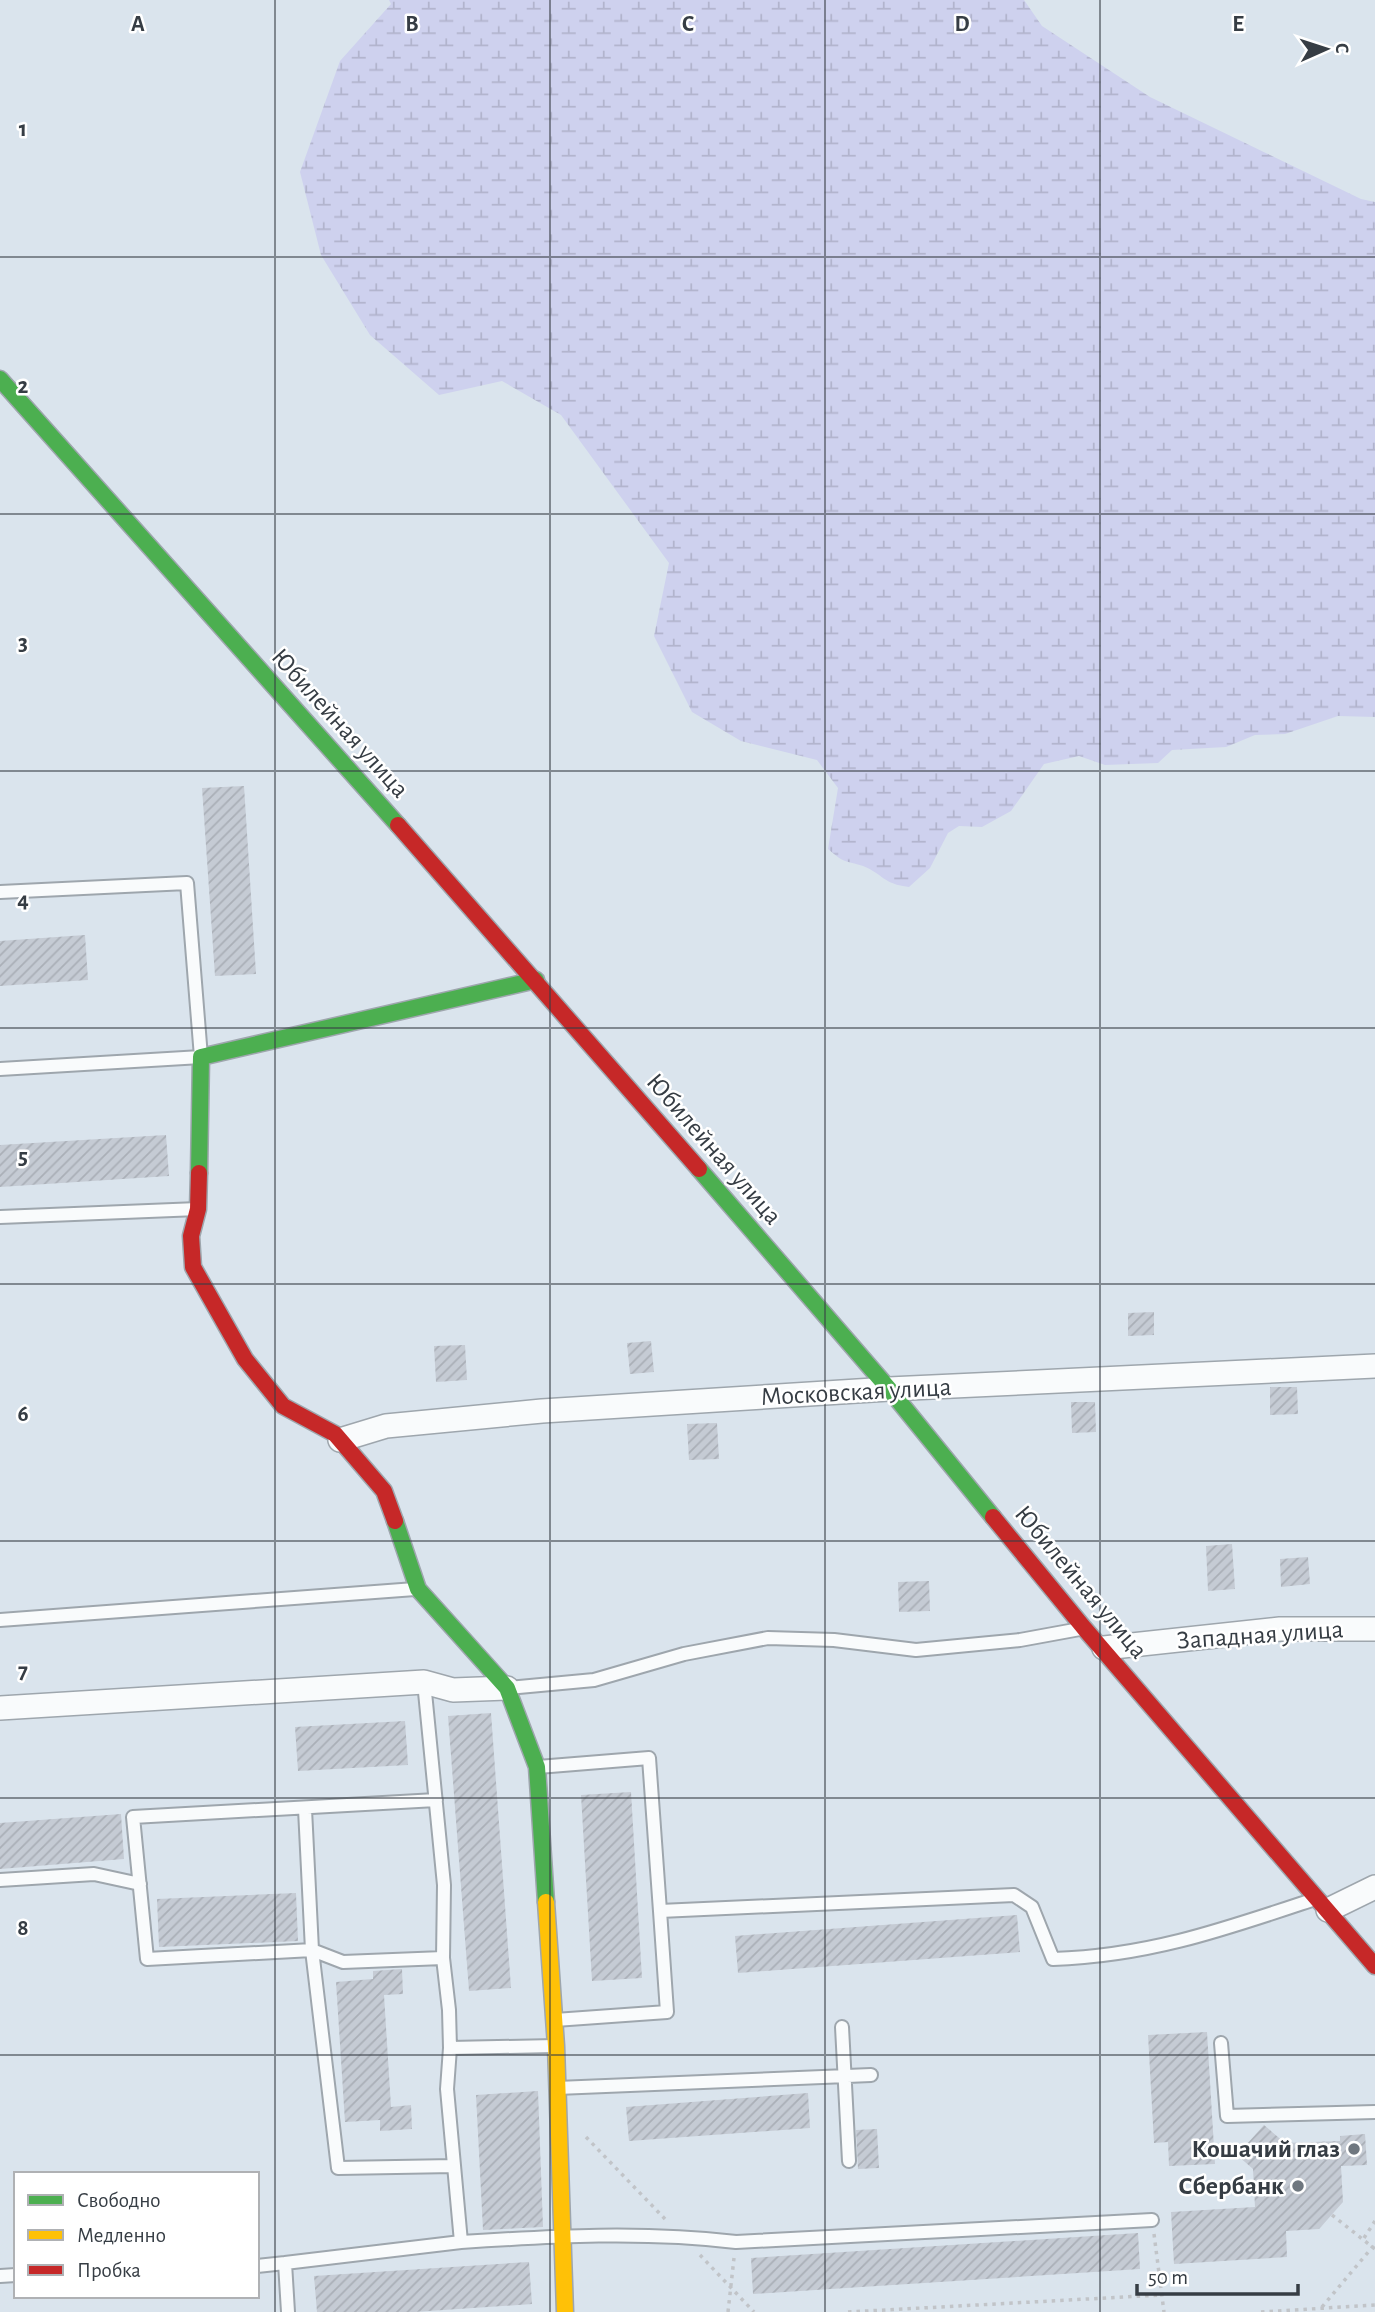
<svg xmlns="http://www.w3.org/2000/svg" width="1375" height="2312" font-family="'Alegreya Sans',sans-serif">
	<defs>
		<pattern id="wetland-marsh" width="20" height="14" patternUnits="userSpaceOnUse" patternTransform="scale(1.75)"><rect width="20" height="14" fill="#ced1ee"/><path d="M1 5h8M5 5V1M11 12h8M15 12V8" fill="none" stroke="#b2b4cd"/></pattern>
		<pattern id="building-hatch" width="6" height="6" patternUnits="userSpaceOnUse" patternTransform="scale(1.75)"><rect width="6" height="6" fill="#c5cbd4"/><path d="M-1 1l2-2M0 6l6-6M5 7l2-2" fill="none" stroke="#aaafb7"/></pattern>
	</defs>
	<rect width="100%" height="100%" fill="#dae4ed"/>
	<path fill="url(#wetland-marsh)" d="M389,0H1024L1042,26L1150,97L1361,199L1375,202V717L1338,716L1285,734L1255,735L1226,747L1172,750L1158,763L1105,765L1079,756L1044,764L1011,811L982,827L959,826L948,833L930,868L909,887C883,884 883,874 863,866C845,860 845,864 828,849L838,788L817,760L741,741L692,712L654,636L669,563L561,415L502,381L439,395L370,335L321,255L300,172L340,61L391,4Z"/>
	<path fill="url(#building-hatch)" d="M244,786L256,974L215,976L202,788Z
		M85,935L88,980L0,986V941Z
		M166,1135L169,1176L0,1187V1145Z
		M1154,1312V1335L1128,1336V1313Z
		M651,1341L654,1372L630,1374L627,1343Z
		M465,1345L467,1380L436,1382L434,1346Z
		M1270,1387H1297L1298,1414L1270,1415Z
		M1071,1402H1095L1096,1432L1072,1433Z
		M717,1423L719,1459L689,1460L687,1424Z
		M1232,1544L1235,1589L1208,1591L1206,1546Z
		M1308,1557L1310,1584L1281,1587L1280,1559Z
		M929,1581L930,1611L899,1612L898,1582Z
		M491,1713L511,1988L469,1991L448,1716Z
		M405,1721L408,1765L298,1771L295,1727Z
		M631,1792L642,1978L592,1981L581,1795Z
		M121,1814L124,1859L0,1869V1823Z
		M296,1893L298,1941L159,1947L157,1899Z
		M1017,1915L1020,1952L738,1973L735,1936Z
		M402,1969L403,1994L384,1995L391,2107L411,2105L412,2129L380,2131V2120L345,2122L336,1982L373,1979V1971Z
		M1207,2032L1215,2164L1169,2166L1168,2142L1154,2143L1148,2035Z
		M538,2091L543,2227L483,2230L476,2095Z
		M808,2093L810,2128L629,2141L626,2107Z
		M1264,2125L1285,2143L1340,2141V2136L1365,2134L1367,2165L1341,2166L1343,2202L1319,2229L1286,2231L1287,2257L1174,2264L1171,2212L1255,2207L1253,2169L1237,2155Z
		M877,2129L879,2168L858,2169L856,2130Z
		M1138,2233L1140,2269L753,2294L751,2258Z
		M529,2262L532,2304L414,2312H317L314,2276Z"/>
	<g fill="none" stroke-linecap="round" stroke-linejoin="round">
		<g stroke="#9ea6ad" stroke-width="16">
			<path id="lane" d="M0,892L187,883L201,1057L0,1069
				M0,1217L198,1209
				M0,1620L415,1589
				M424,1682L444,1885L443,1958L449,2010L450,2048L555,2046
				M508,1688L594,1680L684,1654L768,1638L834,1640L916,1650L1020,1640L1080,1629
				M538,1767L649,1758L660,1911
				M436,1800L133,1817L147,1959L312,1950L343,1962L443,1958
				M305,1809L312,1950L338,2168L454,2166
				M0,1880L94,1874L140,1884
				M555,2020L667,2012L660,1911L1014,1895L1032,1907L1053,1959C1149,1956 1225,1929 1315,1899
				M842,2027L849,2161
				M1221,2043L1227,2116L1375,2112
				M450,2048L447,2089L461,2242C553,2236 644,2231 736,2242L1152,2220
				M557,2088L871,2075
				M257,2266L285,2263
				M0,2276L16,2275
				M288,2312L285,2263L461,2242"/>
		</g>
		<g stroke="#9ea6ad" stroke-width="26">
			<path id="street" d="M340,1440L386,1426L542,1411L889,1389L1375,1366
				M1104,1648L1280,1629H1375
				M0,1708L424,1682L453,1690L507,1688
				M1328,1910L1375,1887"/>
		</g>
		<g stroke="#9ea6ad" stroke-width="19">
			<path id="fast" d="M0,379L398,825
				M699,1169L889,1389L993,1517
				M199,1173L201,1057L536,980
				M395,1521L418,1589L507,1688L537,1767L546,1902"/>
		</g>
		<g stroke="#9ea6ad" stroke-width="19">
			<path id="slow" d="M546,1902L556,2046L565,2312"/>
		</g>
		<g stroke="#9ea6ad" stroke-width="19">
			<path id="jam" d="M398,825L699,1169
				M199,1173L198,1209L191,1236L193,1267L245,1359L283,1406L335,1434L384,1491L395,1521
				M993,1517L1084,1628L1375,1966"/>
		</g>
		<path stroke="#c1c4c8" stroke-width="3.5" stroke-dasharray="3.5 5" stroke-linecap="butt" d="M586,2137L665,2219
			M1332,2215L1375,2249
			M1154,2234L1164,2312
			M1364,2238L1375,2221
			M700,2255L754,2312
			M1322,2307L1375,2244
			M728,2312L734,2258
			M848,2312L1161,2295
			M1261,2312L1375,2305"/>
		<use href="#lane" stroke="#f9fbfc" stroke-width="12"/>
		<use href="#street" stroke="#f9fbfc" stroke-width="23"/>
		<use href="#fast" stroke="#4caf50" stroke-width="16"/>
		<use href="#slow" stroke="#ffc107" stroke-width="16"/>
		<use href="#jam" stroke="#c62828" stroke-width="16"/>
	</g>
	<path fill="none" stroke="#363d44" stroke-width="2" stroke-opacity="0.55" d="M275,0V2312M550,0V2312M825,0V2312M1100,0V2312M0,257H1375M0,514H1375M0,771H1375M0,1028H1375M0,1284H1375M0,1541H1375M0,1798H1375M0,2055H1375"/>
	<g fill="#6f777f" stroke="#fff" stroke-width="2.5">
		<circle cx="1354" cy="2149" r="7"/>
		<circle cx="1298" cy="2186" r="7"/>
	</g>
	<g text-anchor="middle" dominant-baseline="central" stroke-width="5" stroke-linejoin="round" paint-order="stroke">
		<g font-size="26" fill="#363d44" stroke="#fff">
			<text transform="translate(340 723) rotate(48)">Юбилейная улица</text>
			<text transform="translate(714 1149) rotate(49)">Юбилейная улица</text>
			<text transform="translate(856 1392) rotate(-3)">Московская улица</text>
			<text transform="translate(1081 1582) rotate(50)">Юбилейная улица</text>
			<text transform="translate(1260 1635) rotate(-4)">Западная улица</text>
		</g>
		<g font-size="26" font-weight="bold" fill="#363d44" stroke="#fff" text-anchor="end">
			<text x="1340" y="2149">Кошачий глаз</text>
			<text x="1284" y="2186">Сбербанк</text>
		</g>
	</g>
	<g font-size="23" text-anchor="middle" font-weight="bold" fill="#363d44" stroke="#fff" stroke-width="5" stroke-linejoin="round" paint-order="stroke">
		<text x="138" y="31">A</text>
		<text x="412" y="31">B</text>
		<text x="688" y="31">C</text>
		<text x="962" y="31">D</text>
		<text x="1238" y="31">E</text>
		<text x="23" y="136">1</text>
		<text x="23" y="393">2</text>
		<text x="23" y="650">3</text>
		<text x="23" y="907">4</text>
		<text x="23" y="1164">5</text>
		<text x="23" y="1421">6</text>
		<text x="23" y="1678">7</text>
		<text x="23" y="1935">8</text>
	</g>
	<rect x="14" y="2172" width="245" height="126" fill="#ffffff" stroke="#afb1b4" stroke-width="2"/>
	<rect x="28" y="2195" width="35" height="10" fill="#4caf50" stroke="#afb1b4" stroke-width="2"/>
	<text x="77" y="2207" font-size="21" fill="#363d44">Свободно</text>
	<rect x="28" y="2230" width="35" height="10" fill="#ffc107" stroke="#afb1b4" stroke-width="2"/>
	<text x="77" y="2242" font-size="21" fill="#363d44">Медленно</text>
	<rect x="28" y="2265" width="35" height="10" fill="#c62828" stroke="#afb1b4" stroke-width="2"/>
	<text x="77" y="2277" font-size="21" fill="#363d44">Пробка</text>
	<g transform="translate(1326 49) rotate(87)" stroke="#ffffff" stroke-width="5" paint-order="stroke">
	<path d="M0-5L12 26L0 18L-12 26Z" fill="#363d44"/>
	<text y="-10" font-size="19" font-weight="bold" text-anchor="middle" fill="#363d44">С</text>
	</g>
	<path d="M1137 2284v10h161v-10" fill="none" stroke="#363d44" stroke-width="3.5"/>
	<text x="1148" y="2284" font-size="21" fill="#363d44" stroke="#ffffff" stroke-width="5" paint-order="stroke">50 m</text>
</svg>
